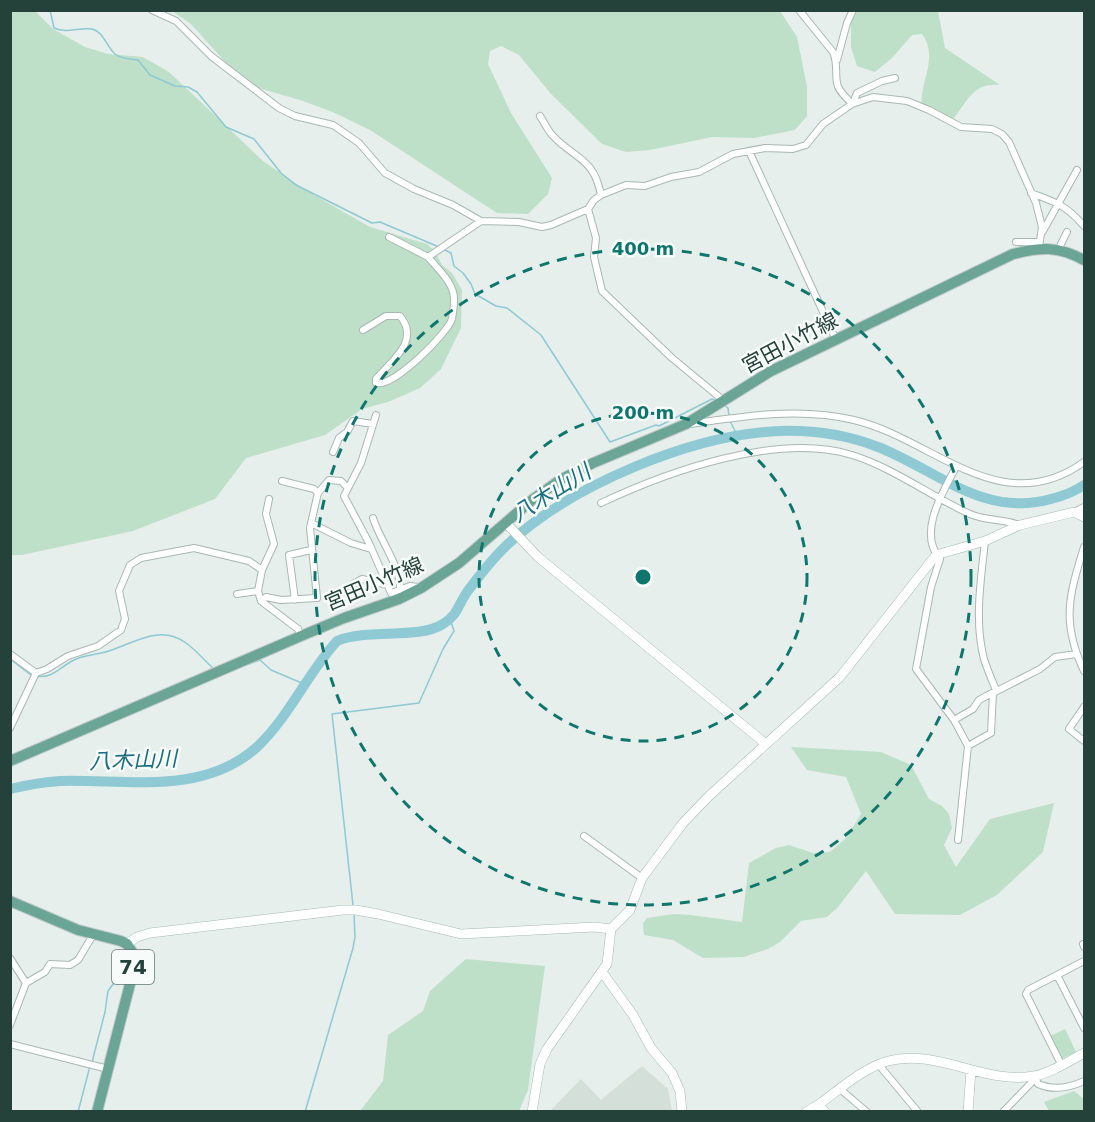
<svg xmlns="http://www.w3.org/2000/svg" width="1095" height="1122" font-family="'DejaVu Sans','Noto Sans JP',sans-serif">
	<rect width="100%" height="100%" fill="#e6efeb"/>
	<path fill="#d4dfda" d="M642,1066L668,1089L672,1111H550L581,1079L601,1100Z"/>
	<path fill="#bfe0c8" d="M34,10L53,29L85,47L108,54L143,57L169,72L263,161L307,191L370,227L427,244L435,251L442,265L452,273L462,290L461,328L441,369L420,388L388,402L362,409L325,435L246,458L215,499L133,531L22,555H11L10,11Z
		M172,11H780L797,37L807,87V116L795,130L754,138L712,137L650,150L626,152L602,144L551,94L519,55L501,46L490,51L488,64L511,113L552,178L548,194L528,214L497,213L370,130L335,113L303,101L255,87L235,73L191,24Z
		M851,11H938L945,48L1000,85C974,82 968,100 954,118L940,120L922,110C918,82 940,59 922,34L912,35L892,58L875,72L857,66L851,47Z
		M791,747L881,752L911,765L929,799L942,806L949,814L952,828L944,845L956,867L990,819L1054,803L1043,852L997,895L960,915L895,914L866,871L838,907L827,917L801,921L780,942L768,949L744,957L703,958L673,940L644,935L643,923L647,918L674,914L691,915L742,922L749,863L776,848L789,845L813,853L830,852L846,838L861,814L846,777L807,770Z
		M466,959L545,966L528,1090L519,1111H360L383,1081L388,1035L423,1011L430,991Z
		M1065,1029L1076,1052L1061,1059L1050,1036Z
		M1074,1091L1084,1099V1111H1049L1044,1102Z"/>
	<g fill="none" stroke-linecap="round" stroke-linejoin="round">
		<path stroke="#8ec9d4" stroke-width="1.5" d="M50,10L54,28C67,34 79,27 92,29C103,31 107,47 115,54C121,59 130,59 138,60L150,75L175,86L188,87L197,92L226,127L254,139L281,173L296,185L372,223L380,222L439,247
			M443,249L451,253L454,266L463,273L471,284L475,294L496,306L507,308L541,335L610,442L656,425L659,426L712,399L714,400
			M724,405L728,408L729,416
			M730,421L738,437
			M10,659L31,675
			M249,664L260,660L271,670L304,684
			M36,676C52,679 59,668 72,661C84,654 99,655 112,650C137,641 161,625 186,643C196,650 204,660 213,668
			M353,905L332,714L419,703L443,649L454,631L450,619
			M92,1062L105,1012L108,991L128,964
			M78,1112L90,1066
			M305,1112L353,948L355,937L354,913"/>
		<path stroke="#8ec9d4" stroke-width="10" d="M10,789C27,785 43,782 60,781C126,779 203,796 257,747C289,717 307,674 337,641C368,628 418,640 443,624C458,615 458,605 467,592C479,576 493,558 508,544C572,485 693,434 780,431C813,430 847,435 878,447C937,470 983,518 1051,499C1063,496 1074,492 1084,485"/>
		<g stroke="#a8b8b2" stroke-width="8">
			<path id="street" d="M152,10L176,21L211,56L279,108L295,116L333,125L359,143L385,173L414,189L453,205L481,221
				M799,10L833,52C838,63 835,72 837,83C838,91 847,98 852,104
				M837,60L847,23L853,10
				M853,103L857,93L882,81L895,78
				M540,116C544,122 548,131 553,136C575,159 594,158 601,195
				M749,151L836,340
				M1031,193C1056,202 1067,206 1084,226
				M588,209L596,238L594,257L602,291L672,358L724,401
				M1043,231L1077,170
				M389,237L428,257
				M1016,242H1039
				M1058,250L1067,232
				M363,330L386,316H400C421,341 391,361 376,379V383C393,388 447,334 452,319C453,313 454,305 454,300C455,284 438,269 428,257L481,221L519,222L542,227L551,225L588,209L594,200L601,195L626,185L645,186L671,177L699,172L733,154L765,148L793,149L806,145L823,124L852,104L873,97L907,101L929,110L961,127L992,129L1002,134L1009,142L1036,203L1042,227L1039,247
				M376,415L361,463L344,496L369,543L391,593L410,586L418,587
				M690,424C744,416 800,407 854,420C934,439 1000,522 1084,462
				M333,452L339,438L347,432L353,421L373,424
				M956,467C943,492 917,533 940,559L931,587L916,669L954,720L968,746L958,840
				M282,481L314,489L318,493
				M601,503C669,471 778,432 852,455C894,468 930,496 970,514C986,521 1004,519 1019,525
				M1074,512L1084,507
				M373,518C380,541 401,566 400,590
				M311,523L351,543L371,549
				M985,541C981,580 974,620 984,659C987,669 992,680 996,690
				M1084,547C1069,596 1061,622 1084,671
				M262,570L274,544L266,514L269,499
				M350,586L362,579L388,585
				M237,594L258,591
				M295,600L289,555L311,550
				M261,601L266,597L281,600L317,598L310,528L317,497L318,493L329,480L341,481L348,488
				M10,654L36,673
				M1084,707L1069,729L1084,741
				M954,720L973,709L979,700L992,693
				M10,728L36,673L47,669L68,656L98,646L121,630L125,619L119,591L130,565L141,558L194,548L249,561L262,570L258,591L261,601L298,629L301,636
				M968,746L991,733L993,693L1040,669L1055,657L1077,654
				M584,836L642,878
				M1083,944L1084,947
				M10,958L26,983L10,1025
				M1057,975L1084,1028
				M26,983L45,972L50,964L70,965L78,960L93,935
				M10,1044L108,1069
				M1061,1064L1026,994L1028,990L1084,961
				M879,1065L918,1112
				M1035,1076L1038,1084C1054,1091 1069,1088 1084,1081
				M840,1089L867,1112
				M1003,1112L1032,1082L1035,1076"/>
		</g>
		<g stroke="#a4bbb3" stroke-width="10">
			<path id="secondary" d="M506,523L538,557L766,744
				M127,944L137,937L150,933L343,910H356L378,914L461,934L594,927L611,929
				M602,972L633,1015L651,1048L672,1073L680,1091L682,1112
				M818,1105C839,1090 863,1068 888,1061C937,1048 985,1085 1034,1076C1051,1073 1069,1061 1084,1053
				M532,1112L540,1064L547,1049L607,964L611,929L630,910L642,878L683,823L709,796L840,677L936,555L985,541L1020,525L1074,512L1084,517
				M806,1112L818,1105L825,1112
				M968,1112L971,1070"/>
		</g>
		<g stroke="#c2cac8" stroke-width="12">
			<path id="primary" d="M10,761L301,636L344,618L399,599L421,588L459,563L532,500L560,480L593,463L686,424L771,371L1013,254C1041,247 1058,246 1084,260
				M10,901L78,930L121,941L127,944L134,955L131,980L97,1112"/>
		</g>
		<use href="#street" stroke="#fff" stroke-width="6"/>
		<use href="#secondary" stroke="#fff" stroke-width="9"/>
		<use href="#primary" stroke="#6aa596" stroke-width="10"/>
	</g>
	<g fill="none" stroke="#0f766e" stroke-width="3" stroke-dasharray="10 8">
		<circle cx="643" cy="577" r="164"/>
		<circle cx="643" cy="577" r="328"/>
	</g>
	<g text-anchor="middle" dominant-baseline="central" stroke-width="5" stroke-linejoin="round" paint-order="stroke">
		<rect fill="#f7fbf9" stroke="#637a73" stroke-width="1.5" x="112" y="950" width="42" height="34" rx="4.5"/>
		<g font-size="20" font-weight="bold" fill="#24423a">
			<text x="133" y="967">74</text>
		</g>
		<g font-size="21" fill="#24423a" stroke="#f7fbf9">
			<text transform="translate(790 343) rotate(-28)">宮田小竹線</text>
			<text transform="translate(374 584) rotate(-23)">宮田小竹線</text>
		</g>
		<g font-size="22" font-style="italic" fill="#1c6f80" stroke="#f7fbf9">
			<text transform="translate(551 493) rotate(-32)">八木山川</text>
			<text transform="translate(133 760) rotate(-2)">八木山川</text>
		</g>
	</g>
	<circle cx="643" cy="577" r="9" fill="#0f766e" stroke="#f7fbf9" stroke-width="3"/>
	<g font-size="18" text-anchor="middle" font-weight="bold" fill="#0f766e" stroke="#f7fbf9" stroke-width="5" stroke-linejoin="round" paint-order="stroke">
		<text x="643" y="255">400 m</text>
		<text x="643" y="419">200 m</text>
	</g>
	<rect width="1095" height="1122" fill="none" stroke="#24423a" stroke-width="24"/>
</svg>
